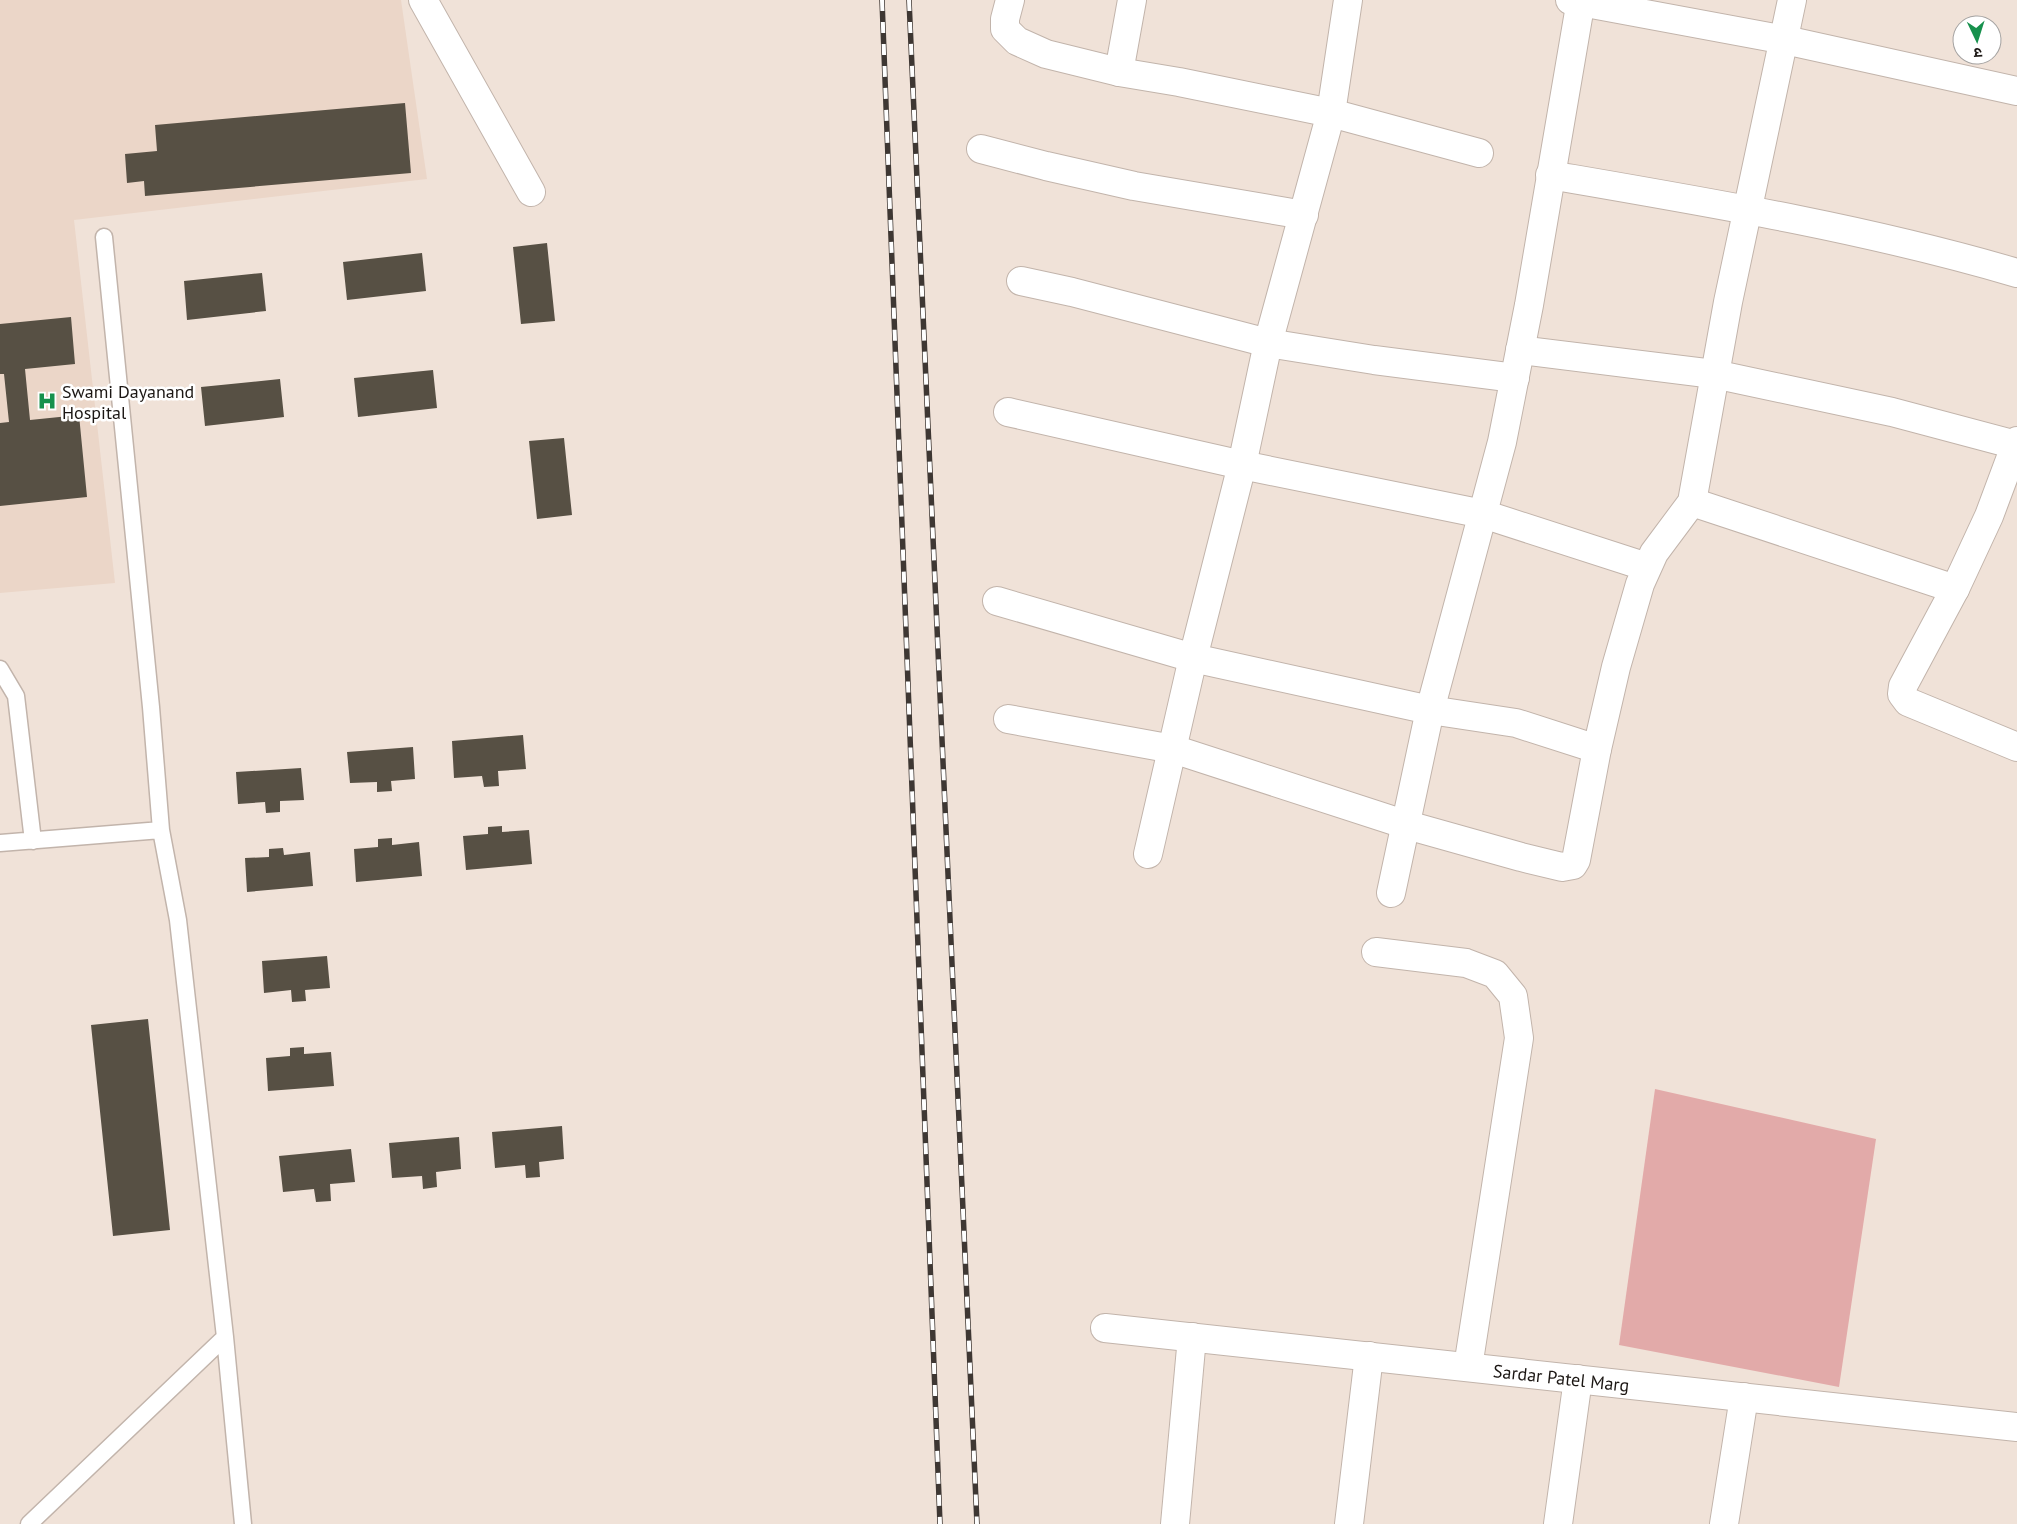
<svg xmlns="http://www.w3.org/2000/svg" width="2017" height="1524" font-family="'PT Sans','Noto Sans Devanagari',sans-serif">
	<rect width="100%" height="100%" fill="#f0e2d8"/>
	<path fill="#ebd6c8" d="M0,0H401L427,179L74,220L115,583L0,593Z"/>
	<path fill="#e2aaa9" d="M1655,1089L1876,1139L1839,1387L1619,1345Z"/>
	<path fill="#575044" d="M405,103L411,173L145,196L144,181L127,183L125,154L157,151L155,125Z
		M547,243L555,321L521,324L513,247Z
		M422,253L426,291L347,300L343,262Z
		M262,273L266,311L187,320L184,281Z
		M71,317L75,364L25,369L30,420L79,415L87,497L0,506V423L9,422L4,374H0V324Z
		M433,370L437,408L358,417L354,378Z
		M280,379L284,417L205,426L201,387Z
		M564,438L572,515L537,519L529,441Z
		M523,735L526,769L498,771L499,786L484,787L482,776L454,778L452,741Z
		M413,747L415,779L391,781L392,791L377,792V782L350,783L347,752Z
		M301,768L304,800L280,801V812L266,813L265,802L238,804L236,772Z
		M502,826V832L529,830L532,864L466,870L463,836L488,834V827Z
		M392,838V845L419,842L422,876L356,882L354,849L378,847V839Z
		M283,848L284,855L310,852L313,886L247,892L245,858L269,857V849Z
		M327,956L330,988L305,990L306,1001L292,1002L291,990L264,993L262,961Z
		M148,1019L170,1230L113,1236L91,1025Z
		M304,1047V1054L331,1052L334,1086L268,1091L266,1058L290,1056V1048Z
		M562,1126L564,1159L539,1162L540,1177L526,1178L525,1165L495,1168L492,1132Z
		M459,1137L461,1169L436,1172L437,1187L423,1189L422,1176L392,1178L389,1143Z
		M351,1149L355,1182L330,1184L331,1201L316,1202L314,1189L283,1192L279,1156Z"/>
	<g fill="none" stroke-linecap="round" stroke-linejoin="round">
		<g stroke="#c2b4ab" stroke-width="19">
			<path id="lane" d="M104,237L151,707L161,830L178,920L225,1337L243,1524
				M0,669L16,696L33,841
				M0,843L161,830
				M29,1524L225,1337"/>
		</g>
		<g stroke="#c2b4ab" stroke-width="30">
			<g id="street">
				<path d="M423,0L531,192"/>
				<path d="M1010,0L1005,19V29L1017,41L1046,54L1119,72L1179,82L1331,113L1479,153"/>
				<path d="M1570,0L1785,40L2017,91"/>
				<path d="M1119,72L1132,0"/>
				<path d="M981,149L1046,166L1134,186L1304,215"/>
				<path d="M1550,175C1707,202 1864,228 2017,273"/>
				<path d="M1021,281L1072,292L1268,343L1374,360L1515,378"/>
				<path d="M1520,350L1714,374L1892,412L2016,445"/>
				<path d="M1008,412L1242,465L1483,514L1647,567"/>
				<path d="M2017,441L1989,516L1955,589L1903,686L1902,694L1908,702L2017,747"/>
				<path d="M1692,502L1955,589"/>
				<path d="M997,601L1193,658L1430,710L1516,723L1597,749"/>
				<path d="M1008,719L1173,749L1407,825L1521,857L1562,867L1573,865L1576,860L1597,749L1616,667L1640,584L1654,553L1692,502L1728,302L1792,0"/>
				<path d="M1148,854L1193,658L1242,465L1268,343L1331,113L1348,0"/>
				<path d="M1391,893L1430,710L1502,442L1529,305L1581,0"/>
				<path d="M1376,952L1466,963L1495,974L1513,996L1519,1038L1468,1367"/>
				<path id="s1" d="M1105,1328L2017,1427"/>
				<path d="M1175,1524L1192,1337"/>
				<path d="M1349,1524L1369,1356"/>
				<path d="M1558,1524L1578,1379"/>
				<path d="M1724,1524L1744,1397"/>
			</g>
		</g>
		<use href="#lane" stroke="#fff" stroke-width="16"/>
		<use href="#street" stroke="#fff" stroke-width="28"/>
		<g stroke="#3e3733" stroke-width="5.5">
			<path id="rail" d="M882,0L940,1524
				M909,0L977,1524"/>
		</g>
		<use href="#rail" stroke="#fff" stroke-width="4" stroke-dasharray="11" stroke-linecap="butt"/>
	</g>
	<defs>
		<g id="hospital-bare" transform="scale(1.5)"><path d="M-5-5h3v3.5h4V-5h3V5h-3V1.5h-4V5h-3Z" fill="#17914d" stroke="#fff" stroke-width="2.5" paint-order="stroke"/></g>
	</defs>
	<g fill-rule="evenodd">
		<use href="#hospital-bare" x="47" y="401"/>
	</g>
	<g text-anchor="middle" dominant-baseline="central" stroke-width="5" stroke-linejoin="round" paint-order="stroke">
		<g font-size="18" fill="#1b1613" stroke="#fff" text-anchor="start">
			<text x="62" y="391">Swami Dayanand<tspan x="62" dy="21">Hospital</tspan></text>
		</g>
		<g font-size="18" fill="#1b1613" stroke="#fff">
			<text stroke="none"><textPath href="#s1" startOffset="459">Sardar Patel Marg</textPath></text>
		</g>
	</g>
	<g transform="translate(1977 40) rotate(176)"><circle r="24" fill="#ffffff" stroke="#a4a2a1"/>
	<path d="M0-4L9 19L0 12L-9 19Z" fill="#17914d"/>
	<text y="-8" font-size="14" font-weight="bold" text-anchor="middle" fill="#1b1613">उ</text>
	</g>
</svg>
